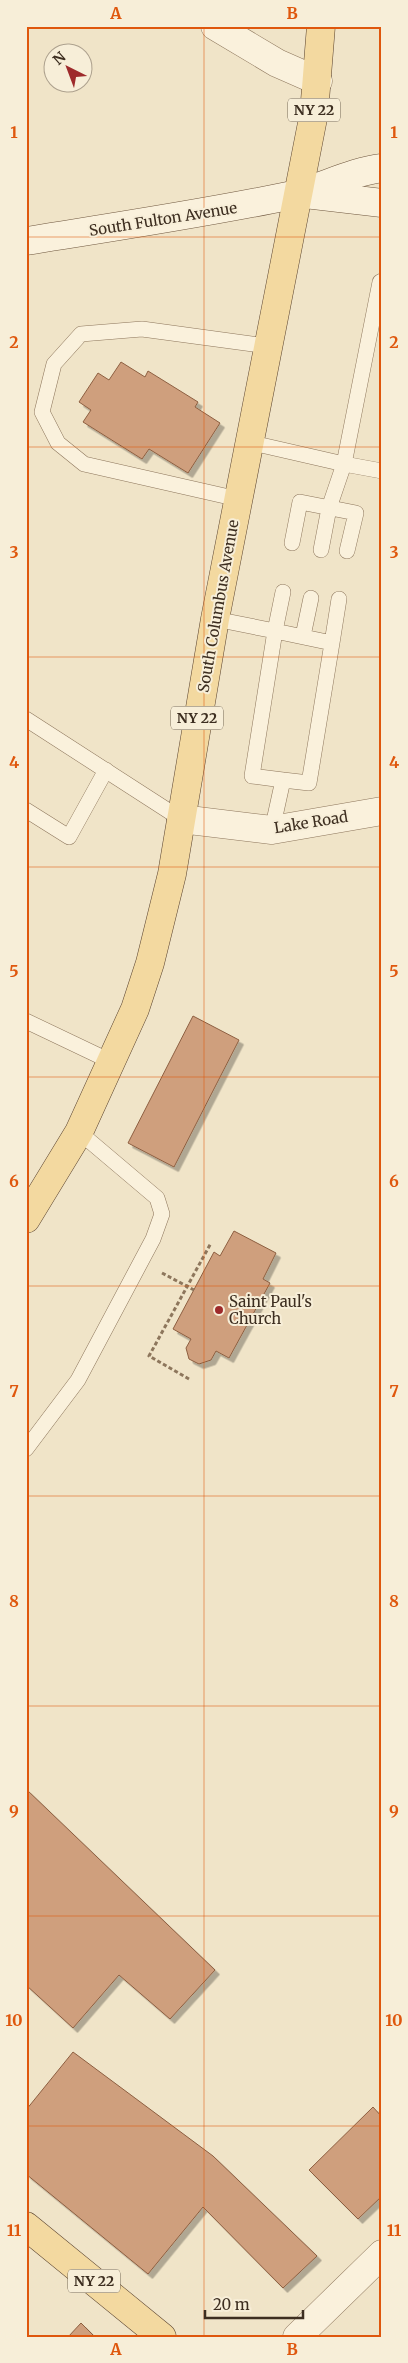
<svg xmlns="http://www.w3.org/2000/svg" width="408" height="2363" font-family="Merriweather,serif">
	<defs>
		<filter id="shadow"><feDropShadow dx="4.5" dy="4.5" stdDeviation="0" flood-color="#0004"/></filter>
	</defs>
	<rect width="100%" height="100%" fill="#f0e4c8"/>
	<path fill="#cf9f7d" stroke="#8d5f41" filter="url(#shadow)" d="M121,362L145,377L148,371L198,402L195,407L220,423L188,473L149,449L142,459L83,422L91,410L79,402L98,373L109,380Z
		M193,1016L239,1040L174,1167L128,1143Z
		M234,1231L276,1253L263,1279L270,1283L229,1358L216,1351L211,1360L199,1364L189,1359L186,1348L191,1339L173,1329L214,1252L220,1256Z
		M26,1789L215,1970L170,2019L119,1975L73,2028L26,1985Z
		M73,2052L213,2156L317,2256L283,2288L203,2207L148,2274L26,2174V2110Z
		M373,2107L382,2117V2196L358,2219L309,2170Z
		M81,2323L95,2337H68Z"/>
	<g fill="none" stroke-linecap="round" stroke-linejoin="round">
		<g stroke="#8d765c" stroke-width="16">
			<path id="service" d="M248,442L344,464L380,282L382,281
				M238,499L84,464L58,443L42,412L54,364L81,334L142,329L267,346
				M292,543L300,502L356,513L347,551
				M321,550L329,508L344,464L382,471
				M283,592L275,631L332,643L309,783L283,780
				M215,619L275,631L252,776L283,780L272,830
				M303,636L311,598
				M332,643L339,599
				M26,719L181,819
				M26,810L69,837L106,770
				M26,1021L112,1062
				M26,1449L78,1380L153,1239L162,1214L157,1198L79,1132"/>
		</g>
		<g stroke="#8d765c" stroke-width="29">
			<path id="minor" d="M215,26L277,63L318,81
				M181,819L272,830L382,811
				M297,2337L382,2254"/>
		</g>
		<g stroke="#6f573f" stroke-width="29">
			<path id="secondary" d="M305,194L382,203
				M26,241C114,227 201,214 288,196C320,189 349,172 382,168"/>
		</g>
		<g stroke="#5b4430" stroke-width="29">
			<path id="primary" d="M26,1219L79,1132L135,1009L150,963L172,874L215,619L314,113L321,26
				M26,2226L162,2337"/>
		</g>
		<path stroke="#8d765c" stroke-width="3" stroke-dasharray="4 2.5" stroke-linecap="butt" d="M162,1273L194,1290
			M189,1379L149,1356L211,1243"/>
		<use href="#service" stroke="#faf1dc" stroke-width="15"/>
		<use href="#minor" stroke="#faf1dc" stroke-width="28"/>
		<use href="#secondary" stroke="#faf1dc" stroke-width="28"/>
		<use href="#primary" stroke="#f3d9a0" stroke-width="28"/>
	</g>
	<path fill="none" stroke="#df570d" stroke-width="1" stroke-opacity="0.55" d="M204,26V2337M26,237H382M26,447H382M26,657H382M26,867H382M26,1077H382M26,1286H382M26,1496H382M26,1706H382M26,1916H382M26,2126H382"/>
	<circle fill="#9e2a2b" stroke="#f7eed8" stroke-width="2" cx="219" cy="1310" r="5"/>
	<g text-anchor="middle" dominant-baseline="central" stroke-width="4" stroke-linejoin="round" paint-order="stroke">
		<g fill="#f7eed8" stroke="#756857" stroke-width="1">
			<rect x="288" y="98.5" width="52" height="23" rx="4"/>
			<rect x="171" y="706.5" width="52" height="23" rx="4"/>
			<rect x="68" y="2269.5" width="52" height="23" rx="4"/>
		</g>
		<g font-size="14" font-weight="bold" fill="#3d2e20">
			<text x="314" y="110">NY 22</text>
			<text x="197" y="718">NY 22</text>
			<text x="94" y="2281">NY 22</text>
		</g>
		<g font-size="15" fill="#3d2e20" stroke="#f7eed8">
			<text transform="translate(163 219) rotate(-9)">South Fulton Avenue</text>
			<text transform="translate(218 606) rotate(-80)">South Columbus Avenue</text>
			<text transform="translate(311 822) rotate(-9)">Lake Road</text>
		</g>
		<g font-size="15" fill="#3d2e20" stroke="#f7eed8" text-anchor="start">
			<text x="229" y="1301">Saint Paul's<tspan x="229" dy="17">Church</tspan></text>
		</g>
	</g>
	<rect width="408" height="2363" fill="none" stroke="#f7eed8" stroke-width="55"/>
	<g transform="translate(68 68) rotate(318)"><circle r="24" fill="#f7eed8" stroke="#ada18e"/>
	<path d="M0-4L9 19L0 12L-9 19Z" fill="#9e2a2b"/>
	<text y="-8" font-size="14" font-weight="bold" text-anchor="middle" fill="#3d2e20">N</text>
	</g>
	<path d="M205 2310v8h98v-8" fill="none" stroke="#3d2e20" stroke-width="2.5"/>
	<text x="213" y="2310" font-size="15" fill="#3d2e20" stroke="#f7eed8" stroke-width="4" paint-order="stroke">20 m</text>
	<rect x="28" y="28" width="352" height="2308" fill="none" stroke="#df570d" stroke-width="2"/>
	<g font-size="16" text-anchor="middle" font-weight="bold" fill="#df570d">
		<text x="116" y="19">A</text>
		<text x="292" y="19">B</text>
		<text x="14" y="138">1</text>
		<text x="394" y="138">1</text>
		<text x="14" y="348">2</text>
		<text x="394" y="348">2</text>
		<text x="14" y="558">3</text>
		<text x="394" y="558">3</text>
		<text x="14" y="768">4</text>
		<text x="394" y="768">4</text>
		<text x="14" y="977">5</text>
		<text x="394" y="977">5</text>
		<text x="14" y="1187">6</text>
		<text x="394" y="1187">6</text>
		<text x="14" y="1397">7</text>
		<text x="394" y="1397">7</text>
		<text x="14" y="1607">8</text>
		<text x="394" y="1607">8</text>
		<text x="14" y="1817">9</text>
		<text x="394" y="1817">9</text>
		<text x="14" y="2026">10</text>
		<text x="394" y="2026">10</text>
		<text x="14" y="2236">11</text>
		<text x="394" y="2236">11</text>
		<text x="116" y="2355">A</text>
		<text x="292" y="2355">B</text>
	</g>
</svg>
